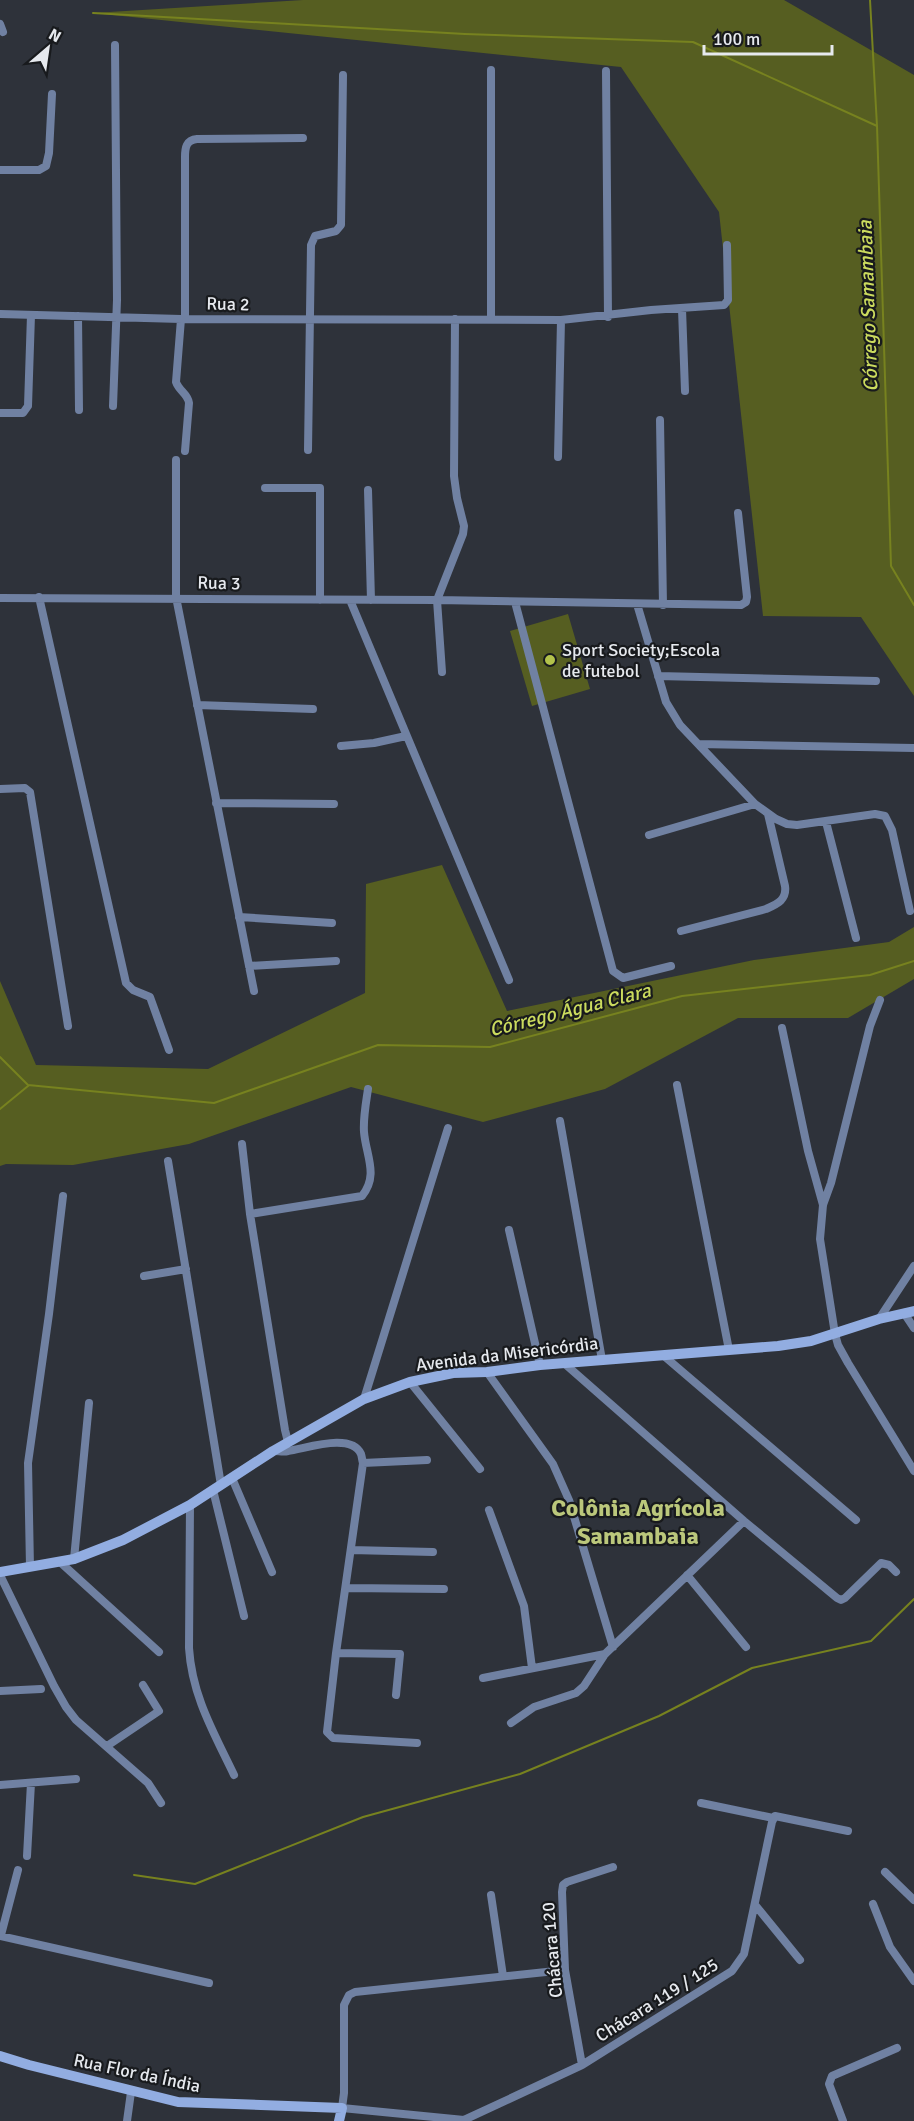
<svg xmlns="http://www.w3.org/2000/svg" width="914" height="2121" font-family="Signika,sans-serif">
	<rect width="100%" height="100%" fill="#2e323a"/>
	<path fill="#565e21" d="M303,0H784L914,75V696L861,617L763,616L719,212L621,67L93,13Z
		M568,614L590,689L532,706L510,631Z
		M442,865L507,1011L754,960L889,942L914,927V979L848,1018H738L605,1089L483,1122L351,1087L189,1144L73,1165L6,1164L0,1166V981L36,1065L208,1069L365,993L366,884Z"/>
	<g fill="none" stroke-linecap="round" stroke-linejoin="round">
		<path stroke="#77821f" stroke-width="2" d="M870,0L877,126L891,566L914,605
			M93,13L465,34L693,42L877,126
			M0,1057L28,1085L214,1103L378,1045L490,1047L682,996L870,975L914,961
			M0,1109L28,1086
			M134,1875L195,1884L363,1817L520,1774L659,1716L752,1668L871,1641L914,1599"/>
		<path stroke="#7081a2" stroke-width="8" d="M0,24L3,32
			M491,70V319
			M606,71L608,317
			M0,170H39L46,166L49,153L52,94
			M682,309L685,391
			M0,314L181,319L561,320L651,310L724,305L728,300L727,245
			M78,316L79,410
			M185,318V157C185,148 186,140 197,139L303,138
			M181,319L176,382C179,391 188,394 189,403L185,451
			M113,406L117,300L115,45
			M0,413H23L28,406L31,315
			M660,420L663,605
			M308,450L311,245L315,236L336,231L341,225L343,75
			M558,457L561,320
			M176,460V597L254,991
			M265,488H320V600
			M368,490L371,600
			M39,597L126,983L133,990L150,997L169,1050
			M0,598L437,600L741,605L746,602L747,597L738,513
			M350,600L509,980
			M515,602L613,971L623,978L671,966
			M637,604L666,702L680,725L755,804L776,819L787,824L797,825L875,814L885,816L892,830L910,911
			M442,672L437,600L463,534L464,526L457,498L454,476L455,319
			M658,676L876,681
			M197,705L313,709
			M699,744L914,748
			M341,746L374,743L406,736
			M0,789L25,788L30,792L68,1026
			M216,803L334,804
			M826,822L856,938
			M649,835L755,804
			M239,917L332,923
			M681,931L766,909C777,904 787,900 785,886L768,814
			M249,966L336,961
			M880,1000L870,1026L831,1183L823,1205L820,1239L835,1334L838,1345L848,1363L914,1471
			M782,1028L808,1151L823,1205
			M677,1085L729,1350
			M560,1121L602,1360
			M242,1144L250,1214L285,1430L288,1442
			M168,1161L221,1485
			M250,1214L362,1196C379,1175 366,1156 364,1132C363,1118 366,1103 368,1089
			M509,1230L540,1365
			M144,1276L186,1269
			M904,1313L914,1328
			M879,1319L914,1266
			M664,1356L856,1520
			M565,1364L744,1521L837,1598L841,1600L845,1598L881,1563L889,1565L896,1572
			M487,1372L553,1464L569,1500L613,1647
			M410,1382L480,1469
			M364,1399L448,1128
			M274,1451C279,1451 284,1452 288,1451C305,1449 351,1432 361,1454C362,1457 362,1460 363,1463L336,1653L327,1732L333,1738L417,1743
			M363,1463L427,1460
			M232,1478L272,1572
			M213,1490L244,1616
			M190,1505L189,1648C192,1696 214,1733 234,1775
			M489,1510L524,1606L532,1668
			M351,1550L433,1552
			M74,1559L89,1403
			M60,1562L159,1652
			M30,1567L28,1463L49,1314L63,1196
			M0,1575L54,1686L66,1707L76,1720L148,1783L161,1803
			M687,1575L746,1647
			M347,1588L444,1589
			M336,1653L400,1654L396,1695
			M483,1678L605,1654
			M0,1691L41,1689
			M511,1723L534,1707L576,1693L584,1686L605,1654L744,1521
			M107,1746L159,1711L143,1685
			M0,1785L76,1779
			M701,1803L773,1818
			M27,1856L31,1783
			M885,1872L914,1900
			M491,1895L503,1976
			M873,1904L890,1947L914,1981
			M756,1906L800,1960
			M1,1935L18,1870
			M0,1936L209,1983
			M565,1970L355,1992L349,1995L344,2005V2093L342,2108L464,2120L582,2065L732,1971L744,1954L772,1822L775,1816L848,1831
			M582,2065L565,1970L562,1892L563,1885L567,1882L613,1867
			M127,2121L131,2092
			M843,2121L829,2084L832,2076L897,2048"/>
		<path stroke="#92ade1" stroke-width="10" d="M0,1572L74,1559L123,1540L190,1505L273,1451L364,1399L410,1382L453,1373L487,1372L540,1365L778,1346L811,1341L879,1319L914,1311
			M0,2056L29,2065L178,2102L342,2108L339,2121"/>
	</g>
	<circle fill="#b3c24b" stroke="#181a1d" stroke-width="2" cx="550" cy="660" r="6"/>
	<g text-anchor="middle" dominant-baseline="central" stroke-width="4.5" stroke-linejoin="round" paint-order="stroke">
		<g font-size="18" fill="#e6e9ee" stroke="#181a1d">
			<text transform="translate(228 304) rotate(1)">Rua 2</text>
			<text transform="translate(219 583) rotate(1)">Rua 3</text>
			<text transform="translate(507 1354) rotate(-7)">Avenida da Misericórdia</text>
			<text transform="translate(552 1950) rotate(-95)">Chácara 120</text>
			<text transform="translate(657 2000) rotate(-32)">Chácara 119 / 125</text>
			<text transform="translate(137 2073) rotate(12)">Rua Flor da Índia</text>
		</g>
		<g font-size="18" fill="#e6e9ee" stroke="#181a1d" text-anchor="start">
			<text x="562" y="650">Sport Society;Escola<tspan x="562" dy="21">de futebol</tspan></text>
		</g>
		<g font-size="20" font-style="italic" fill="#cbdb5e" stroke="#181a1d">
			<text transform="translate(868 306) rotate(-92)">Córrego Samambaia</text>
			<text transform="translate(570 1010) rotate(-14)">Córrego Água Clara</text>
		</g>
		<g font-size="24" font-weight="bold" fill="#bbc77b" stroke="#181a1d">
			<text x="638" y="1508">Colônia Agrícola<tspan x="638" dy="28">Samambaia</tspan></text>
		</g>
	</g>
	<g transform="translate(48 48) rotate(29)" stroke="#181a1d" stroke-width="4.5" paint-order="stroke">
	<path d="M0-4.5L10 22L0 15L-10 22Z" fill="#e6e9ee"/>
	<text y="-9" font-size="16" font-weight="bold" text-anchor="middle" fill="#e6e9ee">N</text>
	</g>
	<path d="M704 45v9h128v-9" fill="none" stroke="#e6e9ee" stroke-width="3"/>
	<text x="713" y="45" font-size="18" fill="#e6e9ee" stroke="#181a1d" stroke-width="4.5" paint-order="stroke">100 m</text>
</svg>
